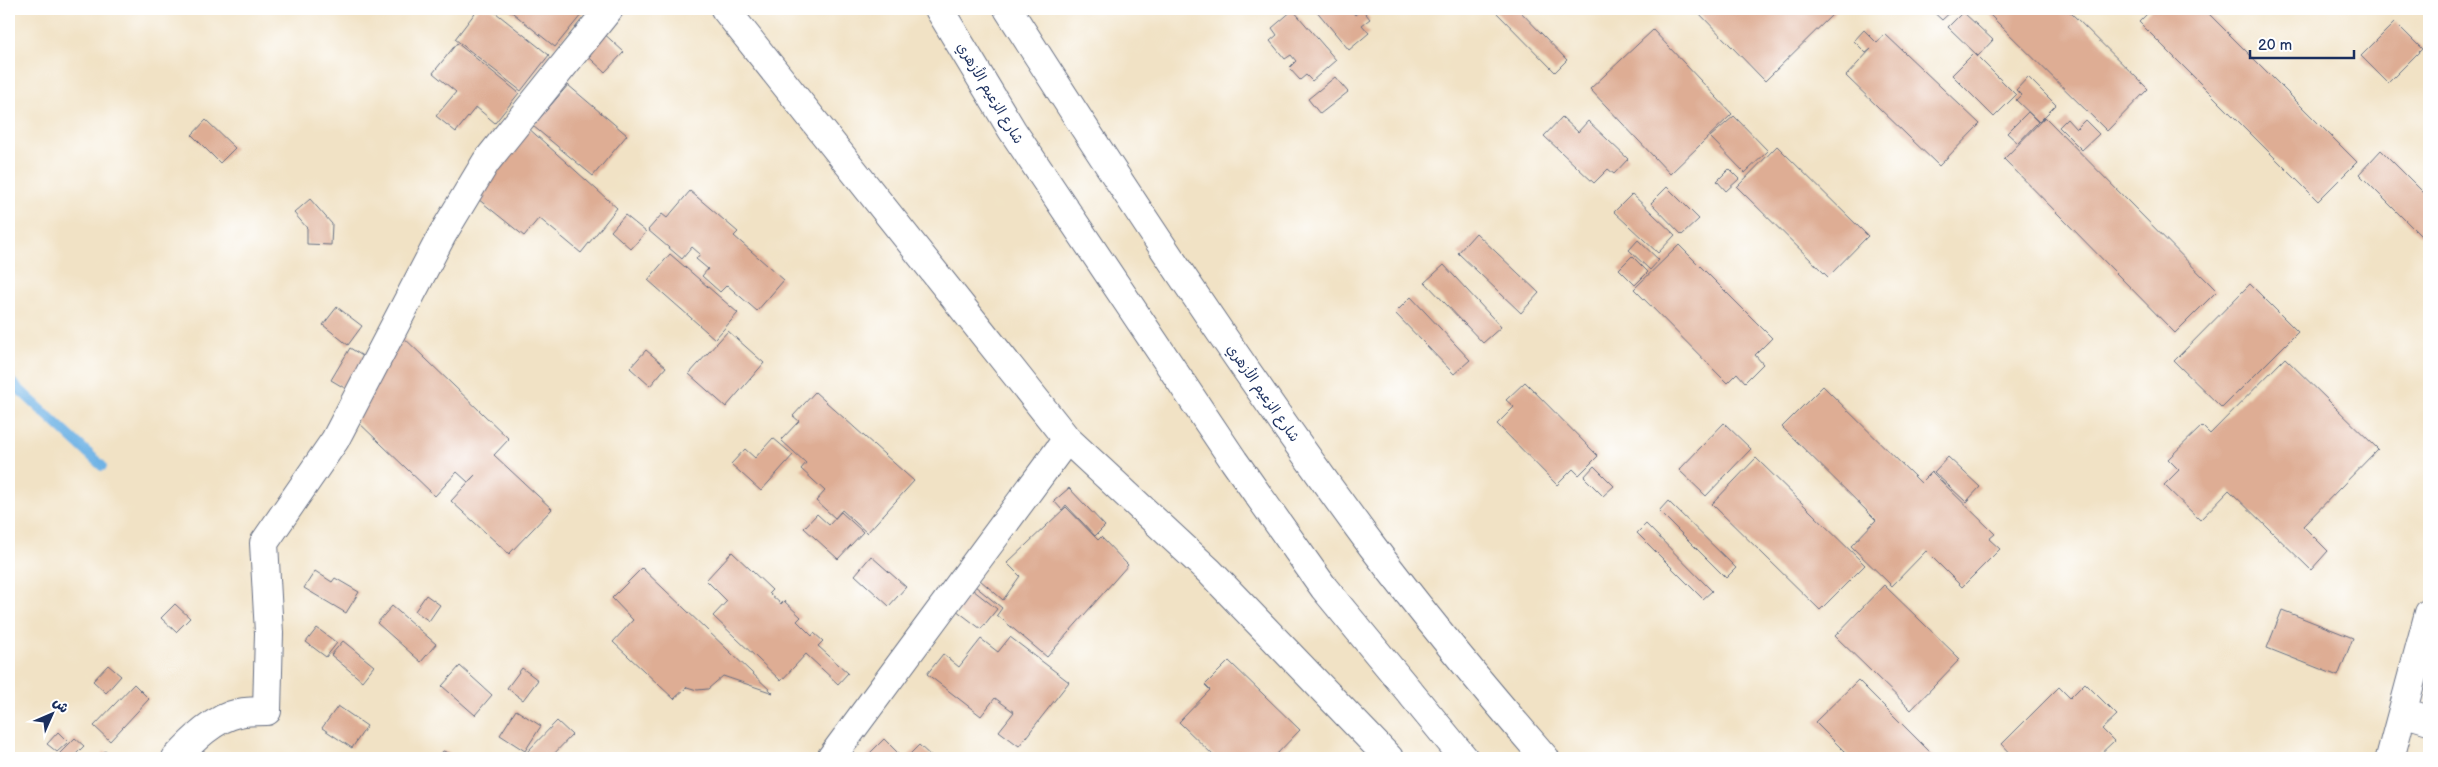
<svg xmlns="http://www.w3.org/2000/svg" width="2438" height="767" font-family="'Balsamiq Sans','Playpen Sans Arabic',sans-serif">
	<rect width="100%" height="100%" fill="#fff"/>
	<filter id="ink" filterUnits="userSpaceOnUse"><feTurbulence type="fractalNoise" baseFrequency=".02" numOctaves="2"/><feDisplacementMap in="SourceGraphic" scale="10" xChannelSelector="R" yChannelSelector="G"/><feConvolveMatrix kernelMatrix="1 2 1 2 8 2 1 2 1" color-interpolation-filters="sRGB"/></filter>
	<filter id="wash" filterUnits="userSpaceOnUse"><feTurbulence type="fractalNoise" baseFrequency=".0096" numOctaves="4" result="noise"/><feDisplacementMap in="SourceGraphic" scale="20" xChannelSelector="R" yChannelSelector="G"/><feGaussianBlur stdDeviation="1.12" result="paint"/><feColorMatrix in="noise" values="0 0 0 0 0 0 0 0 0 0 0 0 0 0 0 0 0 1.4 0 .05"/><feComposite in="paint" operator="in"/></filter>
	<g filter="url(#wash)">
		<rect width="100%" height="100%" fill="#f1e2c5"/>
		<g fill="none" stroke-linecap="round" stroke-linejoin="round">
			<path stroke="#6fb3e5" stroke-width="10" d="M9,380L102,466"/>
		</g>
		<g id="blocks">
			<path fill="#dead94" d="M478,9H491L549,55L521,91L455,39Z
				M508,9H586L555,47Z
				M1315,9H1350L1355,15L1362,9L1370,19L1362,25L1369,33L1349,50Z
				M1497,9H1518L1567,60L1555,72L1495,11Z
				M1695,9H1838L1765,81Z
				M1930,9H1954L1942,20Z
				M1984,9H2067L2148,89L2107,131Z
				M2152,9H2204L2357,162L2318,201L2139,22Z
				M1293,10L1336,60L1312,81L1306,75L1300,80L1289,68L1296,61L1291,55L1285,59L1270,41L1277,35L1272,28Z
				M1963,12L1993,40L1978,56L1948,27Z
				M2395,22L2422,49L2388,83L2361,56Z
				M600,30L624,52L605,72L581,50Z
				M1653,30L1732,114L1670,174L1590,89Z
				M1864,30L1877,43L1885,34L1980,124L1939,166L1846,76L1871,49L1866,53L1854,41Z
				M457,43L519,93L495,123L476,107L456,132L436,116L456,92L433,73Z
				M1974,53L2016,95L1994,117L1952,75Z
				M1335,77L1348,92L1320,114L1308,99Z
				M2028,77L2056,105L2039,122L2016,100L2021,95L2016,90Z
				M568,85L627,135L593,176L533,126Z
				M2028,112L2038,122L2018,143L2007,133Z
				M1734,116L1768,151L1745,173L1710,137Z
				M1562,117L1578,132L1588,121L1628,159L1614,174L1608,169L1594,183L1544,136Z
				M2045,117L2217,291L2175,333L2004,159Z
				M2067,119L2076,129L2085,120L2099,134L2082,150L2059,127Z
				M206,120L235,148L220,163L192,135Z
				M526,126L617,208L581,253L539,218L524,236L478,199Z
				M1777,146L1868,236L1828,277L1737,187Z
				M2381,150L2429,198V244L2359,174Z
				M1729,169L1739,179L1726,191L1717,181Z
				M1667,187L1699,219L1682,235L1651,203Z
				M690,191L738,232L734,236L784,280L757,311L727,285L720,292L702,276L708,269L696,259L700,254L692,247L682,259L648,230L662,214L667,218Z
				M1632,194L1675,235L1658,253L1614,212Z
				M310,199L332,224L331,245L307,244V228L294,213Z
				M625,215L646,232L631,249L611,231Z
				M1476,233L1539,293L1521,313L1458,253Z
				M1638,240L1659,260L1650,270L1629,250Z
				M1679,245L1772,338L1755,355L1763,364L1745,382L1737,373L1727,383L1634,289Z
				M670,254L738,313L715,339L648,280Z
				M1632,256L1648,272L1635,285L1619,269Z
				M1444,265L1501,327L1483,343L1425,282Z
				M2250,284L2298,332L2222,408L2174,361Z
				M1411,297L1470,360L1454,374L1395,313Z
				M337,307L362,326L348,345L323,325Z
				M728,331L764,363L726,407L689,374Z
				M399,333L509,439L494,455L552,509L509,554L451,501L475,475L468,482L457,472L435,496L353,417Z
				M350,348L372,362L353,393L331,380Z
				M646,350L666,367L650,386L630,368Z
				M2285,358L2378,449L2303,526L2328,551L2311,570L2229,490L2200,520L2164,485L2179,470L2168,459L2202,426L2210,434Z
				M1525,382L1598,456L1579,475L1573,469L1557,485L1497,424L1514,407L1506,400Z
				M1823,386L1921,483L1932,472L1995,534L1989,539L2000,549L1962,587L1926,551L1892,586L1851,546L1876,520L1782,427Z
				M815,392L914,481L867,533L842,510L835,518L816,501L825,491L801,469L806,463L781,440L799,421L793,416Z
				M1724,423L1751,449L1706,496L1679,470Z
				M773,438L793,455L761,491L731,464L745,449L755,458Z
				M1948,457L1980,487L1966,502L1934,472Z
				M1756,458L1865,565L1820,610L1712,504Z
				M1594,466L1614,486L1603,496L1584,477Z
				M1069,488L1105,526L1095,536L1066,505L1062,510L1054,501Z
				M1668,501L1736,568L1726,578L1659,511Z
				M1066,507L1098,540L1101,537L1128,565L1047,657L997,615L1002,608L975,586L980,580L1003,600L1020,576L1007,563Z
				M841,512L863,532L838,559L804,528L817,514L829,525Z
				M1646,524L1712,591L1703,599L1637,533Z
				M732,552L772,590L769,593L781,604L784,601L801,617L797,621L812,636L814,633L823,641L818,646L848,673L838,684L806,654L781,681L713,616L727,601L706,580Z
				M871,556L906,587L889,606L855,575Z
				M642,568L773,693L723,676L708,689L697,690L687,687L674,699L613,642L633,620L612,598Z
				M315,571L332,582L335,578L359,592L346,613L304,588Z
				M1884,585L1960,659L1911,710L1835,636Z
				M973,590L997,609L981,629L956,610Z
				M426,595L440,605L429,621L415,611Z
				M175,604L190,618L176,632L161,618Z
				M392,606L436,644L421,662L377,623Z
				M2282,610L2353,638L2338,676L2267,648Z
				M317,628L337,643L326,657L306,642Z
				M1010,637L1069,682L1019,746L999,731L1014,712L995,698L981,716L927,674L943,654L959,667L981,639L998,652Z
				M343,641L374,666L362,681L331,655Z
				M1229,661L1300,730L1273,758H1216L1179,722L1210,690L1205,685Z
				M108,665L121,676L106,693L93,681Z
				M460,666L492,695L475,715L442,686Z
				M522,668L538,680L523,700L507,688Z
				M1858,680L1936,758H1851L1815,722Z
				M2085,683L2117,715L2102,729L2114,741L2096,758H2015L2002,744L2059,687L2070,698Z
				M134,684L149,699L110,741L94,726Z
				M338,706L367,726L352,748L322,728Z
				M516,710L541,726L525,751L500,735Z
				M557,721L572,735L550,758H529L525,754Z
				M58,732L68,742L57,752L47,744Z
				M75,738L84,746L72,758H63L59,754Z
				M884,739L903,758H865Z
				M919,745L933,758H906Z
				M105,751L113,758H98Z
				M443,751L462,758H437Z"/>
		</g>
	</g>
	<g filter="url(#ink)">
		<use href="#blocks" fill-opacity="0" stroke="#666e82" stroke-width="1"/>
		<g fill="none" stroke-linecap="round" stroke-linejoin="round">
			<g stroke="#666e82" stroke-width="30">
				<path id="minor" d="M725,9L1067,439L1209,571L1389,758
					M2403,712L2429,720
					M176,758C193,740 214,718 239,713C248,711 258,711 267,711L269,633L264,543L335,440L442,235L486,162L609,9
					M831,758L1067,439
					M2390,758L2429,613"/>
			</g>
			<g stroke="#666e82" stroke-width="30">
				<path id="major" d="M939,9L1012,130L1234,461L1324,588L1464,758
					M1008,9C1124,191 1243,372 1372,546C1427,619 1485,689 1545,758"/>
			</g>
			<use href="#minor" stroke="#fff" stroke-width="28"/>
			<use href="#major" stroke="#fff" stroke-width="28"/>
		</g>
	</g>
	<g text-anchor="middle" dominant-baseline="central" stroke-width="5" stroke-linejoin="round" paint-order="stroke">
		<g font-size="14" fill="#1b2f5e" stroke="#fff">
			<text transform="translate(990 93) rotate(59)">شارع الزعيم الأزهري</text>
			<text transform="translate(1263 393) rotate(55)">شارع الزعيم الأزهري</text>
		</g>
	</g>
	<rect width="2438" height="767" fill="none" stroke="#fff" stroke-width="30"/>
	<g transform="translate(52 714) rotate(45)" stroke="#ffffff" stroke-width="4" paint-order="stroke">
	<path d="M0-4L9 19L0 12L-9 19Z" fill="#1b2f5e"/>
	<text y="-8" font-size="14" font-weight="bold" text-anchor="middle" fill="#1b2f5e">ش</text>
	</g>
	<path d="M2250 50v8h104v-8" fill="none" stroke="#1b2f5e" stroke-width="2.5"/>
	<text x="2258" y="50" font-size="15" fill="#1b2f5e" stroke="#ffffff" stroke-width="4" paint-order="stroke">20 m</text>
</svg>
